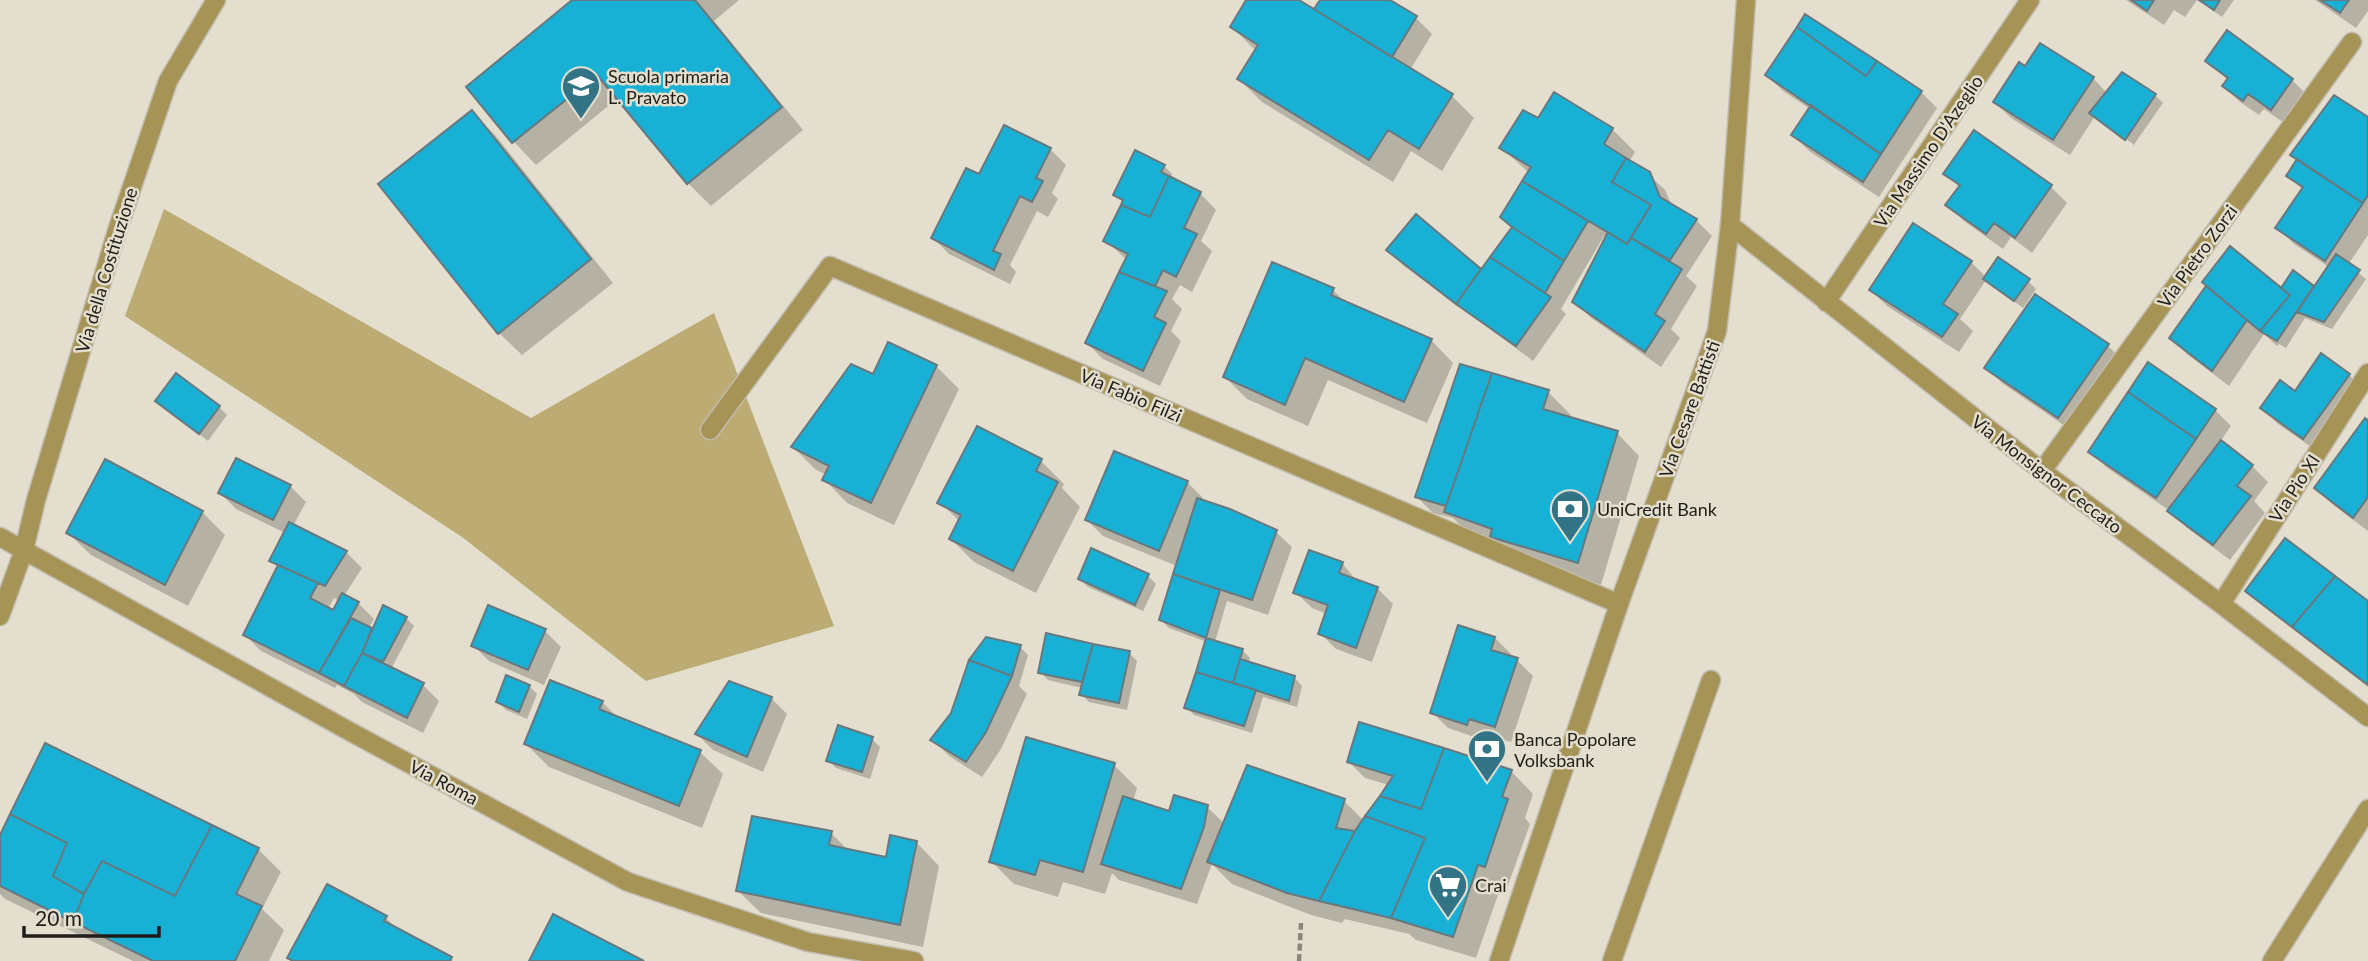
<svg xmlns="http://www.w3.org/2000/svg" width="2368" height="961" font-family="Lato,sans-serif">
	<rect width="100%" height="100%" fill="#e3dece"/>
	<path fill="#bcab72" d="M164,209L531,418L714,313L834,626L646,681L462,537L125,316Z"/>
	<path fill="#0003" fill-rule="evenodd" d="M575,0H739L714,21L803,130L711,206L688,183L618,98L536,165L514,142L469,87Z
		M1249,0H1296L1315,12L1322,0H1387L1416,18L1432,34L1410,70L1452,96L1474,118L1442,171L1411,151L1393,182L1262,102L1239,79L1256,51L1232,27Z
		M2126,0H2197L2185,17L2174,10L2164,25Z
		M2198,0H2234L2222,17Z
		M2315,0H2368V11L2356,28Z
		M2227,33L2292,80L2308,96L2287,125L2264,109L2259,115L2240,102L2224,86L2228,80L2207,61Z
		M2025,69L2093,78L2107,93L2155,95L2163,103L2133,146V144L2095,116L2070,155L2011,118L1995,102Z
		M1767,75L1921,92L1937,108L1879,197L1809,151L1793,135L1810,109L1783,91Z
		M472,112L495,135L613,283L522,355L499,333Z
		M2368,119V235L2348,265L2366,279L2332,329L2305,318L2286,348L2279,344L2277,346L2264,334L2229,386L2187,354L2171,338L2208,286L2281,290L2293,273L2315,288L2329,267L2294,244L2278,228L2303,190L2288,176Z
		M1539,120L1612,129L1635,152L1629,162L1648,174L1665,190L1672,206L1696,220L1712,236L1686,276L1697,286L1671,329L1680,338L1661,367L1590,317L1574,301L1607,237L1604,236L1561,309L1566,314L1533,361L1404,266L1389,250L1416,216L1481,272L1513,228L1529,186L1524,181L1529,173L1501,147Z
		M1050,149L1066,165L1052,193L1058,199L1048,217L1037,211L1010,265L1016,272L1010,284L949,254L933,238L980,176Z
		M1164,166L1172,174L1170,178L1200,193L1216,210L1201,241L1212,251L1192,292L1180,285L1172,299L1182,309L1171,331L1181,341L1160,386L1103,359L1087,343L1127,260L1106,241L1124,203L1115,195Z
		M1946,174L2051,187L2067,203L2032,253L2011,237L2003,249L1964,221L1948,205L1960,188Z
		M1971,262L1986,277L2028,281L2036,289L2023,308L1986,280L1960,319L1973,331L1959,352L1887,306L1871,290Z
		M1333,290L1347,304L1431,340L1453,363L1427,423L1328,380L1308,426L1247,399L1225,377Z
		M2036,296L2108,346L2124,362L2075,433L2002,383L1986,367Z
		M936,366L959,389L894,525L847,503L825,480L827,475L816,470L793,447L874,376Z
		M1461,366L1548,392L1571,415L1569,419L1617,433L1639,456L1601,585L1515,559L1469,534L1453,518L1433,513L1417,497Z
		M2349,375L2365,391L2320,453L2278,424L2262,408L2295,393Z
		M157,401L219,407L227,415L208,441Z
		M2215,410L2231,426L2220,442L2252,466L2268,482L2254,501L2265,513L2230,560L2186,527L2170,511L2106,467L2090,451Z
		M2368,417V531L2332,504L2316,488Z
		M977,428L1041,461L1064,484L1062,488L1080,507L1036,593L974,562L951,539L960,522L940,502Z
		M1187,482L1203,498L1202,502L1275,531L1292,547L1268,615L1227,601L1215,642L1242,650L1250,658L1248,664L1295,678L1302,686L1297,707L1263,697L1252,733L1194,715L1186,707L1207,642L1169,628L1161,620L1177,566L1103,536L1087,520Z
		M290,486L306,502L293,526L346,552L362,568L344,596L358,603L374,619L369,628L373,630L406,618L414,626L391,669L423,685L439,701L423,733L362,702L354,694L337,685L335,688L261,651L245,635L279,568L271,561L285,533L236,509L220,493ZM334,598L340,601L334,612L328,609Z
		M202,512L225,535L188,606L91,555L68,533Z
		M1342,563L1357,581L1377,588L1393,604L1372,662L1336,649L1320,633L1327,614L1312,608L1295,592Z
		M1148,576L1156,584L1143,611L1088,587L1080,579Z
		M2247,590L2368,604V687L2263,606Z
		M545,631L561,647L544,685L489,661L473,645Z
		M1048,635L1129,653L1137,661L1127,710L1089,702L1081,694L1082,688L1048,680L1040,672Z
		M1495,638L1511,654L1510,658L1517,660L1533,676L1511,742L1485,734L1483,740L1448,728L1432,712Z
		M1020,647L1028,655L1019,686L1027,694L1001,749L982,777L949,756L933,740Z
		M529,686L537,694L527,719L506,710L498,702Z
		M771,698L787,714L763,772L713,750L697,734Z
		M602,702L618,718L700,752L723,774L702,828L549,767L526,744Z
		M839,727L872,739L880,747L870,779L836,768L828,760Z
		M1349,762L1511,771L1533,794L1525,818L1530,824L1507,888L1501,886L1476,958L1416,940L1409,934L1345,919L1342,923L1311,915L1232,884L1212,864L1197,904L1119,880L1112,873L1105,894L1063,882L1058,897L1014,884L991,861L1114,765L1137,788L1133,801L1171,813L1207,807L1225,824L1344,801L1364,821L1389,785L1365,778Z
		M831,833L849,851L887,859L917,843L939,866L923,947L761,913L738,891Z
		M0,839L258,849L281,872L262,909L284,930L269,961H133L5,899L0,894Z
		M386,918L399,931L453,961H293L289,957Z"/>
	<path fill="#18b1d5" stroke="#67787e" stroke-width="2" d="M572,0H695L782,107L687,184L597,75L512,143L466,87Z
		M1246,0H1299L1453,94L1419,149L1388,130L1369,160L1237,79L1258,45L1230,27Z
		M1320,0H1390L1417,16L1392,57L1314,9Z
		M2131,0H2154L2147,11Z
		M2199,0H2220L2214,10Z
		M2320,0H2349L2340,13Z
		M1805,14L1877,61L1866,76L1797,27Z
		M1797,27L1866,76L1877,61L1922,91L1881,154L1765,75Z
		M2227,30L2293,79L2271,110L2248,94L2243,101L2222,86L2228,78L2205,61Z
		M2040,43L2094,77L2053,140L1993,102L2019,62L2025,66Z
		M2122,72L2156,94L2125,140L2089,113Z
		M1554,92L1613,128L1604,144L1626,158L1612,182L1651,205L1627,244L1522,181L1531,167L1499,148L1523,110L1538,118Z
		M2334,95L2368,117V195L2363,203L2290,155Z
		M1811,105L1881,154L1863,182L1791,135Z
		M472,110L591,259L498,334L378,184Z
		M1004,125L1051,148L1036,178L1043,181L1032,202L1020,196L993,251L1001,254L994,270L931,238L966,168L979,174Z
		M1974,130L2052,185L2015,238L1994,223L1986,234L1945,205L1960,185L1943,174Z
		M1135,150L1165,165L1161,172L1169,176L1150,217L1121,205L1123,200L1113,195Z
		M1626,158L1650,172L1660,197L1697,219L1670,260L1631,238L1651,205L1612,182Z
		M2297,159L2363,203L2325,261L2275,228L2303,187L2286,176Z
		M1169,176L1201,192L1184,228L1197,234L1176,277L1163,270L1155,286L1119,272L1128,254L1103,241L1121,205L1150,217Z
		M1522,181L1588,221L1564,261L1512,227L1500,217Z
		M1416,214L1481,269L1456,304L1386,250Z
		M1913,223L1972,261L1943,304L1958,314L1942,337L1869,290Z
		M1512,227L1564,261L1545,293L1490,257Z
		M1608,232L1627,244L1631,238L1682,269L1655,314L1665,321L1645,352L1572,302Z
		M2230,246L2290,295L2260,331L2202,282Z
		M2336,254L2360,270L2324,322L2297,312Z
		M1490,257L1551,297L1516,346L1456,304Z
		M1998,257L2030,279L2014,301L1983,279Z
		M1272,262L1334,288L1331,295L1432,339L1404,402L1305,358L1285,405L1223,377Z
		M2293,270L2314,286L2277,341L2260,331L2290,295L2281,288Z
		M1119,272L1167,291L1154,317L1166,323L1143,371L1085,343Z
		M2206,286L2247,320L2212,371L2169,338Z
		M2035,294L2109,344L2058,418L1984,368Z
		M888,342L937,365L871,503L822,480L829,466L791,447L851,364L873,374Z
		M2321,353L2350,374L2303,439L2260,408L2280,380L2295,391Z
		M2148,362L2216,409L2196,439L2128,392Z
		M1460,364L1492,373L1446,506L1415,497Z
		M176,373L220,406L199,434L155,401Z
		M1492,373L1549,390L1543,409L1618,431L1578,563L1490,537L1492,529L1444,512Z
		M2128,392L2196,439L2156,498L2088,452Z
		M2365,418L2368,421V497L2353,518L2314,488Z
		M977,426L1042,459L1036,471L1058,482L1013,571L949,539L961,515L937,503Z
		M2221,440L2253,465L2237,486L2251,496L2213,545L2167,511Z
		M1114,451L1188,481L1159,551L1085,520Z
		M236,458L291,485L273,520L218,493Z
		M105,459L203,511L165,585L66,533Z
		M1197,498L1230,509L1277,530L1252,600L1173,574Z
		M289,522L347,551L325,586L269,561Z
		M2285,538L2335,576L2292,627L2245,591Z
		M1091,548L1149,574L1135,605L1078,579Z
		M1309,550L1343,562L1339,573L1378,587L1356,648L1318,634L1328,605L1293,593Z
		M278,565L318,583L310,598L333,610L342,593L359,602L319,673L243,635Z
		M1173,574L1220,590L1206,638L1159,620Z
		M2335,576L2368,601V685L2292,627Z
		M383,605L407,617L383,662L362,653Z
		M488,605L546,629L528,670L471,646Z
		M351,618L372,628L362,653L344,686L319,673Z
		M1458,625L1495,637L1491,650L1518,658L1495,727L1469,719L1467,725L1430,713Z
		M1046,633L1093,644L1082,682L1038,673Z
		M986,637L1021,645L1012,676L969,660Z
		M1206,638L1243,649L1233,683L1196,672Z
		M1093,644L1130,651L1119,703L1079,695Z
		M362,653L424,683L407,718L344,686Z
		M1240,659L1295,676L1289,701L1233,683Z
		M969,660L1012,676L986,732L966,762L930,740L951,713Z
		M1196,672L1256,690L1244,726L1184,708Z
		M506,675L530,685L519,712L496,702Z
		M550,680L603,701L599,709L701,750L679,806L524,744Z
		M729,681L772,697L747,757L695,734Z
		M1359,722L1444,748L1421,809L1380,796L1393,776L1347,762Z
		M838,725L873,737L862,772L826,761Z
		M1026,737L1115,763L1083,872L1040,860L1035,875L989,862Z
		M45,743L212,825L175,896L102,861L84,894L53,876L67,843L10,814Z
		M1444,748L1512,770L1502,797L1508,799L1485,867L1478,865L1453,937L1391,918L1425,838L1365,816L1380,796L1421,809Z
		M1247,765L1345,799L1336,828L1355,831L1319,901L1287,893L1207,862Z
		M1174,795L1208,805L1204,827L1181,889L1101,864L1123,796L1169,811Z
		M10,814L67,843L53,876L84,894L73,922L0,886V835Z
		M752,816L832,831L829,845L886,857L890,835L917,841L900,925L736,891Z
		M1365,816L1425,838L1391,918L1319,901L1355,831Z
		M212,825L259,848L236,894L262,906L235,961H153L73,922L84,894L102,861L175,896Z
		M327,884L387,916L384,921L452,957L450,961H293L287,958Z
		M553,914L644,961H529Z"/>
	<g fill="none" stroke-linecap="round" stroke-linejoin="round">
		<g stroke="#c0bbad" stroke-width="21">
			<path id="service" d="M1612,961L1711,680"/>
		</g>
		<g stroke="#c0bbad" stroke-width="21">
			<path id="minor" d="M1730,225L2042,471L2221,604L2368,717
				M1826,302L2030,0
				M710,430L830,266L1619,604
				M2042,471L2352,42
				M24,550L36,500L117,231L168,81L216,0
				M2221,604L2368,373"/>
		</g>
		<g stroke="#c0bbad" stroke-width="21">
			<path id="tertiary" d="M0,537L349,731L628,882L808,942L914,961
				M0,616L24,550
				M1499,961L1619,604L1717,331L1730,225L1746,0
				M2272,961L2368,809"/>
		</g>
		<path stroke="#89867a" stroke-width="4.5" stroke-dasharray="7 3.5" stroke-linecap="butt" d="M1299,961L1301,923"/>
		<use href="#service" stroke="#a69457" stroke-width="18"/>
		<use href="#minor" stroke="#a69457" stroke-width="18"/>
		<use href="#tertiary" stroke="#a69457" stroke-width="18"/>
	</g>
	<defs>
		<g id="school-pin" transform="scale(2.0125)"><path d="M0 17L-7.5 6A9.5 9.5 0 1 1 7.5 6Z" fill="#327386" stroke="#e3dece"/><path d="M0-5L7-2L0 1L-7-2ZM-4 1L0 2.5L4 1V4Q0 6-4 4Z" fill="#fff"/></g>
		<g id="bank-pin" transform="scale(2.0125)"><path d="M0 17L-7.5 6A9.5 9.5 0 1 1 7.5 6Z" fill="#327386" stroke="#e3dece"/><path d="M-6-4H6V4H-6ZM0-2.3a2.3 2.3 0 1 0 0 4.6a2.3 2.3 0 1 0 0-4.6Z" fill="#fff"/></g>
		<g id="supermarket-pin" transform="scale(2.0125)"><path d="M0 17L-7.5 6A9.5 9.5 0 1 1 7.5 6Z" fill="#327386" stroke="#e3dece"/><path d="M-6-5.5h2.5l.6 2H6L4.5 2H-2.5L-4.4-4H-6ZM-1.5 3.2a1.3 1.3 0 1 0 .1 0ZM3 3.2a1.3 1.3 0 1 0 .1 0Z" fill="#fff"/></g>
	</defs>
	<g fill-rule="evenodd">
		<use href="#school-pin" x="581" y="86"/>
		<use href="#bank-pin" x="1570" y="509"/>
		<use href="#bank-pin" x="1487" y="749"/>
		<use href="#supermarket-pin" x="1448" y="885"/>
	</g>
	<g text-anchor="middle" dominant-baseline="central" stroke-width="5" stroke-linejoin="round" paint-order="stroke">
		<g font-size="18" fill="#201e18" stroke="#e3dece" text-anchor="start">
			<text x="608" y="76">Scuola primaria<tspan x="608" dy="21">L. Pravato</tspan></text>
			<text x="1597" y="509">UniCredit Bank</text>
			<text x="1514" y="739">Banca Popolare<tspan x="1514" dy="21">Volksbank</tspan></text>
			<text x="1475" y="885">Crai</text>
		</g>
		<g font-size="18" fill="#201e18" stroke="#e3dece">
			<text transform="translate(1928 151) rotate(-56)">Via Massimo D'Azeglio</text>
			<text transform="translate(2197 256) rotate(-54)">Via Pietro Zorzi</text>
			<text transform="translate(106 270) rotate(-73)">Via della Costituzione</text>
			<text transform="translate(1131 395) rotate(23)">Via Fabio Filzi</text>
			<text transform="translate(1689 409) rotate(-70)">Via Cesare Battisti</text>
			<text transform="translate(2047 474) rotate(37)">Via Monsignor Ceccato</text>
			<text transform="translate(2294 488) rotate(-57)">Via Pio XI</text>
			<text transform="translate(444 782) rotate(28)">Via Roma</text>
		</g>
	</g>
	<path d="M24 926v10h135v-10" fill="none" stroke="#201e18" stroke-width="3.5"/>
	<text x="35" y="926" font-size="21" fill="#201e18" stroke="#e3dece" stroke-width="5" paint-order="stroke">20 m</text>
</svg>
